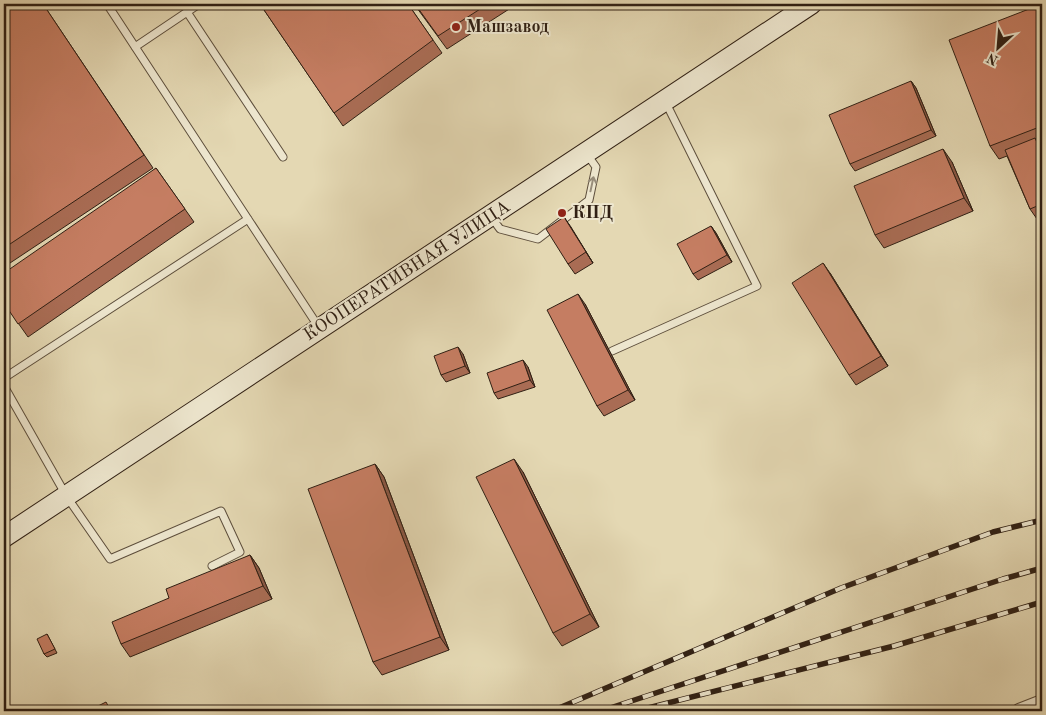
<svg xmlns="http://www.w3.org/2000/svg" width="1046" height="715" font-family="'Old Standard TT',serif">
	<rect width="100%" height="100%" fill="#e4d8b3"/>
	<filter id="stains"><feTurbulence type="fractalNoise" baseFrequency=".004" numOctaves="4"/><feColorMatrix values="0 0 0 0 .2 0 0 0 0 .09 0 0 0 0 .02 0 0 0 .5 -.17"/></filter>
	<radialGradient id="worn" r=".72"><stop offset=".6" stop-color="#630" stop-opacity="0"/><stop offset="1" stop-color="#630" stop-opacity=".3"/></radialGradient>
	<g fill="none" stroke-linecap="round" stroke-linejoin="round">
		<g stroke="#5d4e3c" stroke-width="9">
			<path id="service" d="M107,4L318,326
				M187,12L283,157
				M135,47L199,4
				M492,218L500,229L538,239L589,200L596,167L586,153
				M612,351L757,286L666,103
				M4,378L248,219
				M4,386L67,497L110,559L221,511L240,552L212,566"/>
		</g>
		<g stroke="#5d4e3c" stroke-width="16">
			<path id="minor" d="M1019,711L1042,702"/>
		</g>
		<g stroke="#302014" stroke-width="22">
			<path id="secondary" d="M4,537L811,4"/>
		</g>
		<use href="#service" stroke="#ede6ce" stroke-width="7"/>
		<use href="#minor" stroke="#ede6ce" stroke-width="14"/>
		<use href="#secondary" stroke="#ede6ce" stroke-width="20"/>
		<g stroke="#302014" stroke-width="5.5">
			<path id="rail" d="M552,711L841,588L993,532L1042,520
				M601,711L1003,579L1042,568
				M636,711L894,646L1042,602"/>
		</g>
		<use href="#rail" stroke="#ede6ce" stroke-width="4" stroke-dasharray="11" stroke-linecap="butt"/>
	</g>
	<path fill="#a96c54" stroke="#302014" d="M4,4H43L153,168L4,267Z
		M260,4H408L442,53L343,126Z
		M414,4H517L447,49Z
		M1042,4V142L1039,144L1042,148V217L1037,219L1030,209L1007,156L999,159L990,146Z
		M911,81L916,88L936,136L855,171L850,164Z
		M952,162L973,211L884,248L875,235Z
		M156,168L194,222L28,337L4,303Z
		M564,217L593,263L575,274L568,264Z
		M711,226L716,233L732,262L698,280L693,274Z
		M830,273L888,366L856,385L849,375Z
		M585,304L635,400L604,416L597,406Z
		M463,354L470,373L446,382L441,375Z
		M528,367L535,387L498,399L494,393Z
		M375,464L384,477L449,650L382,675L373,662Z
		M523,472L599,627L562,646L553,633Z
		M250,555L259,568L272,599L130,657L121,644L169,598Z
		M47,634L57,653L47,657L44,654Z"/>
	<path fill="#8a5845" stroke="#302014" d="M911,81L916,88L936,136L931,130Z
		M1035,138L1042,148V154Z
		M943,149L952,162L973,211L964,198Z
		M564,217L571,227L593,263L586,252Z
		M711,226L716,233L732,262L727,255Z
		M823,263L830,273L888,366L881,356Z
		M578,294L585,304L635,400L628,390Z
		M458,347L463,354L470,373L465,366Z
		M523,360L528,367L535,387L530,380Z
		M514,459L523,472L599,627L590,614Z
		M375,464L384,477L449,650L440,637Z
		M250,555L259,568L272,599L263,586Z"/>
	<path fill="#c57d62" stroke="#302014" d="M4,4H43L144,155L4,248Z
		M260,4H408L433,40L334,113Z
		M415,4H488L438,36Z
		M1042,4V126L990,146L949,40Z
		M911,81L931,130L850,164L829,115Z
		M1035,138L1042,154V204L1030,209L1005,150Z
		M943,149L964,198L875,235L854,186Z
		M156,168L185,209L18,324L4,303V273Z
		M564,217L586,252L568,264L546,229Z
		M711,226L727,255L693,274L677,244Z
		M823,263L881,356L849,375L792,283Z
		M578,294L628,390L597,406L547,310Z
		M458,347L465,366L441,375L434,356Z
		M523,360L530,380L494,393L487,373Z
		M514,459L590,614L553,633L476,477Z
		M375,464L440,637L373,662L308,489Z
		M250,555L263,586L121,644L112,622L169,598L166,589Z
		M47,634L55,649L44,654L37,639Z
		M106,702L111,711H88Z"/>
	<defs><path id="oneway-shaft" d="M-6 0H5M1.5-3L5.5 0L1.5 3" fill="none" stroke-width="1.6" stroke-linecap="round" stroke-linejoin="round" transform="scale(1.25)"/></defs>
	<use stroke="#988d7a" href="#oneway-shaft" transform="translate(592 184) rotate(-78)"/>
	<g fill="#8f2418" stroke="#ede6ce" stroke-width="2">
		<circle cx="456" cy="27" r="5"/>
		<circle cx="562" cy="213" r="5"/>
	</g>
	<g text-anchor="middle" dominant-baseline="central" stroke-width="4" stroke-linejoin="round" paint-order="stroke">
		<g font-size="18" font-weight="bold" fill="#302014" stroke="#ede6ce" text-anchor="start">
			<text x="466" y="27">Машзавод</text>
			<text x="572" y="213">КПД</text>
		</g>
		<g font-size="18" fill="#302014" stroke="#ede6ce">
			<text transform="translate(407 271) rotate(-33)">КООПЕРАТИВНАЯ УЛИЦА</text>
		</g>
	</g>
	<rect width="1046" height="715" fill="none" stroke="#e4d8b3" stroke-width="20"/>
	<rect x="5" y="5" width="1036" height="705" fill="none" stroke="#302014" stroke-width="2.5"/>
	<rect x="10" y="10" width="1026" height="695" fill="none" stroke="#302014"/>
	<g transform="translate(998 48) rotate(206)" stroke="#ede6ce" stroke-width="4" paint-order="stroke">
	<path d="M0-4L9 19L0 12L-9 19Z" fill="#302014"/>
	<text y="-8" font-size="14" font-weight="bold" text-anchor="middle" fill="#302014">N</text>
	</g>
	<rect width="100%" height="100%" filter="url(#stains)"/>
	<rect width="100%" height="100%" fill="url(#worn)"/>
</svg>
